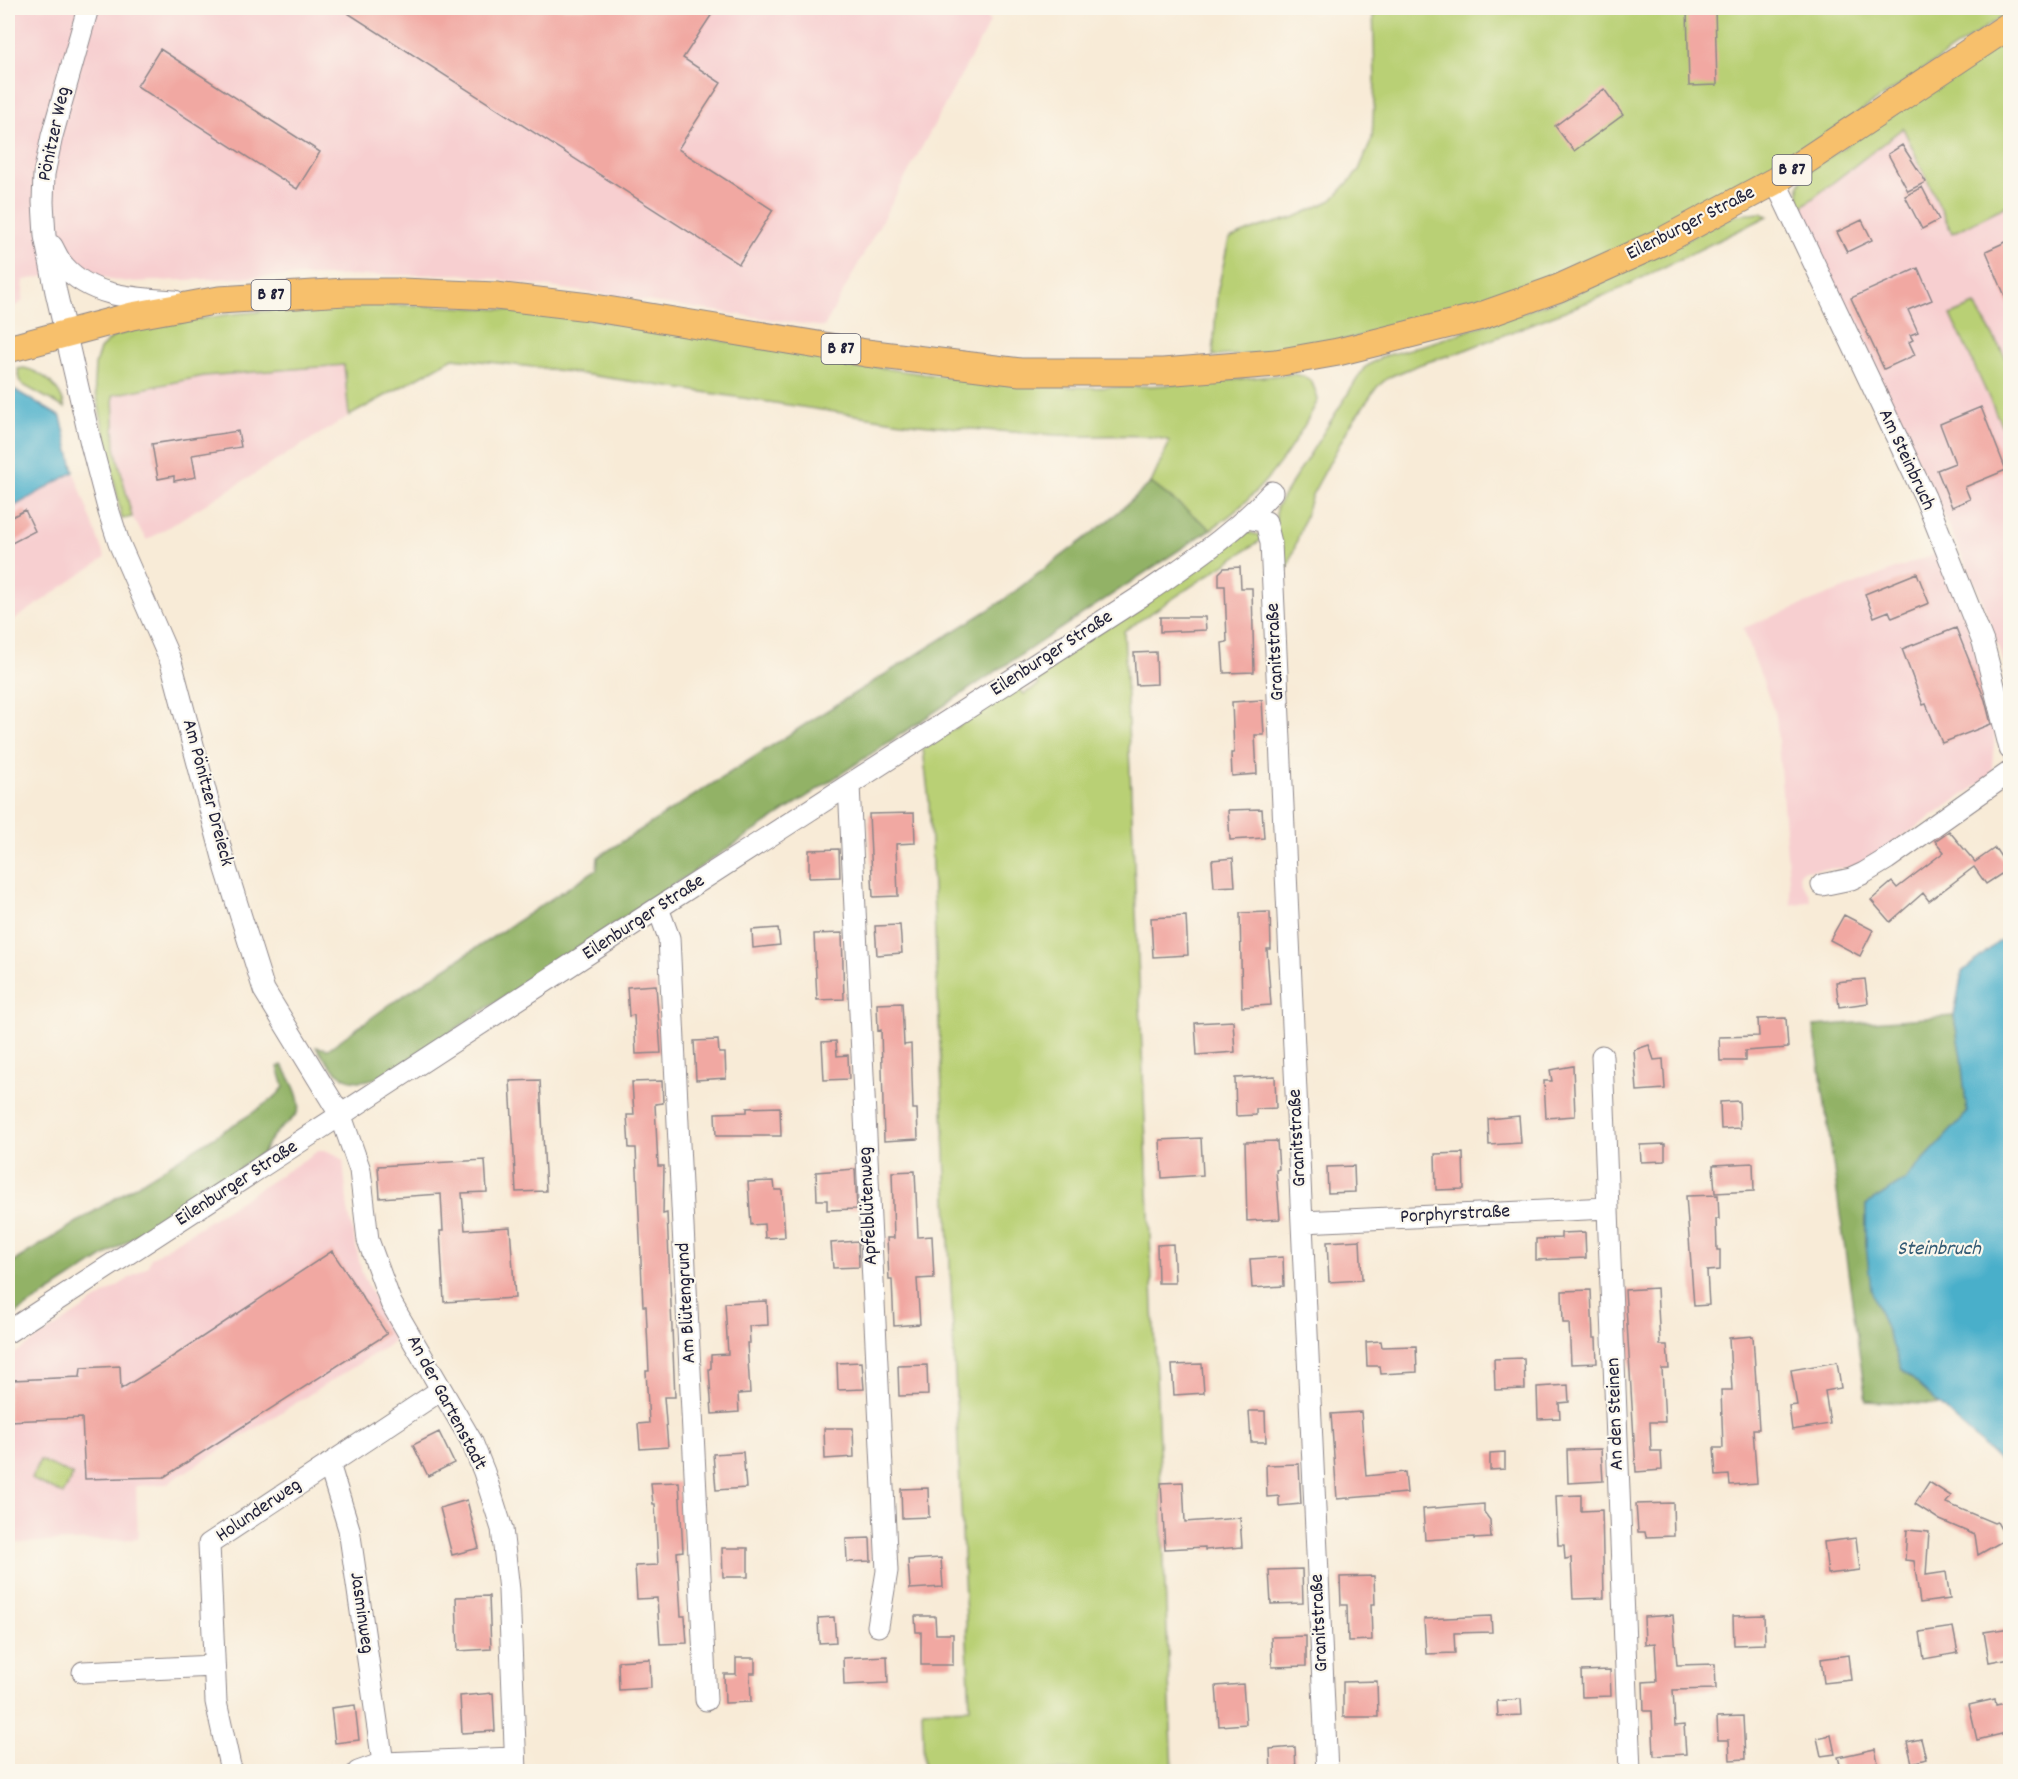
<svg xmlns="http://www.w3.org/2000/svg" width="2018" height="1779" font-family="Dekko,sans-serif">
	<rect width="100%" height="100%" fill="#fbf7ec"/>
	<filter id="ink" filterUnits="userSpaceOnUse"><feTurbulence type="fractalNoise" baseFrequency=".0167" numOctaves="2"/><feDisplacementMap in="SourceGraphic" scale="12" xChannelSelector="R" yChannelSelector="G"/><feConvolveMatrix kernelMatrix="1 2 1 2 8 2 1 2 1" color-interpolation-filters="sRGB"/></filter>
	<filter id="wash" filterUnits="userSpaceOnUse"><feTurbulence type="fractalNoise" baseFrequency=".008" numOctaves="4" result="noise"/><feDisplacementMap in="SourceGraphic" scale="24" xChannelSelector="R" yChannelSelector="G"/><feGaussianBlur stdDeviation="1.35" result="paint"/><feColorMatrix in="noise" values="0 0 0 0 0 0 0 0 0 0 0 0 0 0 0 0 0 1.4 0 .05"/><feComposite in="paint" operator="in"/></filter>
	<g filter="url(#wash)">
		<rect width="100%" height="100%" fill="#f8ebd7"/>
		<path fill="#f7cfd0" d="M8,8H983L990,22L824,327L462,274L262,277L129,282L114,280L100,276L88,269L24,280L22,302L8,311Z
			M2010,58V679L1979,592L1799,209L1903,128Z
			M344,365L349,416L147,540L132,517L124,490L115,447L113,395L204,376Z
			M74,472L105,558L8,624V510Z
			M1939,552L1966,620L1996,723L1991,776L1858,867L1802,870L1799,876L1801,883L1808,892L1811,901L1791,905L1776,717L1743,628Z
			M324,1150L335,1154L343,1160L348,1210L362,1273L395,1341L166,1484L136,1486L138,1539L8,1543V1358L148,1266L151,1258L318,1151Z"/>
		<path fill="#b9d075" stroke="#6e7958" stroke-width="1.5" d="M1373,8H2010V11L1819,139L1761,174L1691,213L1583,267L1448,316L1288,353L1213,356L1217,293L1229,239L1260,227L1293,218L1332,200L1358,172L1372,139L1375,81Z
			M2010,37V204L1952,233L1903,128L1799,209V185L1806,172Z
			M1761,213L1768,216L1613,292L1460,352L1421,364L1389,377L1377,387L1350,425L1312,495L1288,568L1283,567L1276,525V508L1364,368L1381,357L1431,343L1573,295L1735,215Z
			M371,304C443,306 514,308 585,318C738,340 891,377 1046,386C1128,391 1211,382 1292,374C1312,376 1313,382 1318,400C1293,450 1259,498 1211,529L1151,483L1170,441C1140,432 1108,437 1078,436C1019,433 960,429 902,422L542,368L453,358L349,416L344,365L204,376L113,395L115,447L132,517L122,519L94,383L95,365L100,349L114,336L139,328L232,314L312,307Z
			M1975,305L2010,365V444L1951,315Z
			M24,368C44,372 61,389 65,408L23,385L19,380L18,369Z
			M1247,532L1259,535L1264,538L1124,631L1173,1771H924L922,1710L970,1708L929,801L923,749L1018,687L1024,694L1039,685L1034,676Z
			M40,1460L73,1475L63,1494L31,1479Z"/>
		<path fill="#92b266" stroke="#5a6a50" stroke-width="1.5" d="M1151,483L1211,529L389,1073C350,1091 338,1078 316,1047L328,1049L392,1003L597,869L598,857L823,713L998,604L1108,521Z
			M1954,1016L1961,1057L1967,1113L1905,1180L1866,1205V1244L1902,1369L1940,1405L1866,1401L1814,1026Z
			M282,1065C323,1130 279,1110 263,1153L8,1319V1265L251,1114L277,1095L284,1087L278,1067Z"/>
		<path fill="#4aafca" stroke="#366882" stroke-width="1.5" d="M8,386L61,417L74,472L8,510Z
			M2010,934V1471L1902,1369L1871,1290L1866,1244V1205L1905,1180L1967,1113L1961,1057L1954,1016L1962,972L2003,938Z"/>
		<g id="blocks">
			<path fill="#f1a8a2" d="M340,8H716L683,58L721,83L678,149L773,210L739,264Z
				M1687,8H1715L1717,85L1689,86Z
				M160,49L320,152L297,189L137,86Z
				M1604,89L1623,115L1574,151L1555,126Z
				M1902,145L1926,182L1908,191L1888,154Z
				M1922,187L1939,220L1922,229L1905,196Z
				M1862,220L1872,240L1847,252L1837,232Z
				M2010,240V308L1986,251Z
				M1918,268L1932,300L1908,310L1918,332L1910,335L1913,340L1909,342L1915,355L1884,369L1851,298Z
				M1981,407L2006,470L1965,487L1970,499L1952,507L1937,470L1955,463L1940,424Z
				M238,431L241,447L192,455L196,477L174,481V476L158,479L152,444Z
				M25,510L35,531L8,545V519Z
				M1240,567L1241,588H1252L1254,672L1224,673L1222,643L1227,642L1225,586H1219V573L1224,568Z
				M1917,573L1929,603L1892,618L1889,611L1874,617L1865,594Z
				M1160,617H1205L1206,630L1160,632Z
				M1956,628L1985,700L1991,724L1942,743L1926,704L1923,705L1902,649Z
				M1156,652L1157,684L1136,685L1134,653Z
				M1262,700L1264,735H1255L1257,774L1232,776L1231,753H1234L1232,702Z
				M1262,809L1264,838L1230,840L1228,810Z
				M914,813L915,843L896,844L898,896L873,897L869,814Z
				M1949,831L1975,862L1995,848L2009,869L1986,884L1974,867L1929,901L1923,893L1890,922L1871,900L1892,882L1897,888L1944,852L1935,841Z
				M839,849L840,877L809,878V850Z
				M1233,858L1235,886L1214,887L1212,860Z
				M1270,912L1271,949H1267L1271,1005L1242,1007L1240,913Z
				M1844,915L1873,930L1860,956L1830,940Z
				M1186,916L1188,955L1153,957L1151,918Z
				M900,925L902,953L877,955L875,926Z
				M778,928L780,945L753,948L752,930Z
				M842,933L844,999L817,1000L814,934Z
				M1865,979L1868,1003L1839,1007L1836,982Z
				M656,985L661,1053L636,1054L634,1015L629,1016L627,987Z
				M902,1003L904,1045L911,1044L913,1109H917L918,1139L884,1141L881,1030L878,1031L877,1004Z
				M1786,1018L1788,1048L1745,1051V1061H1720L1719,1037L1759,1036L1758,1019Z
				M1233,1021L1235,1052L1197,1055L1195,1023Z
				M718,1040L719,1053H725L726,1078L696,1080L694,1041Z
				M836,1041L837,1056L848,1055L849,1079L824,1080L822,1042Z
				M1649,1045L1654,1060L1663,1059L1665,1089L1637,1091L1634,1050Z
				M1573,1066L1575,1116L1546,1118L1544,1081H1552L1550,1070Z
				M1275,1076L1276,1108L1256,1109V1115L1236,1116L1235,1078Z
				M540,1080L546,1191L516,1192L510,1081Z
				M662,1081L663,1103L655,1104L658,1166H664L663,1214L667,1213L675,1397H664L668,1447L640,1449L638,1424L649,1423L646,1371H649L646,1306H643L636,1148H629L627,1115H634L632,1082Z
				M1739,1101L1740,1128L1721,1129L1720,1102Z
				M780,1107L781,1136H716L715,1113L747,1112V1108Z
				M1519,1116L1521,1143L1489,1145L1488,1119Z
				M1201,1138L1203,1175L1162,1178L1160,1140Z
				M1277,1141L1279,1169L1276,1170L1280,1219L1247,1221L1245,1142Z
				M1665,1144V1161L1641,1162L1640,1145Z
				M1463,1153L1464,1189L1436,1190L1435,1154Z
				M485,1160L487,1192L462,1193L465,1230L510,1227L515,1298L444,1302L440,1231H443L441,1194L380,1198L378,1166Z
				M1753,1163L1754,1191L1715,1193L1713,1165Z
				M1354,1166L1355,1192L1328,1193L1327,1167Z
				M855,1169L857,1209L827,1210V1200H817L816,1172Z
				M915,1171L918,1237L932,1236L934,1278L917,1279L920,1324L894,1326L892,1280H889L887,1238H894L892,1172Z
				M774,1181L775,1190H782L785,1237L765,1238L764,1224L751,1225L748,1182Z
				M1718,1195L1719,1219H1716L1717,1250H1720V1270L1707,1271L1709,1305L1694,1306L1686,1196Z
				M1585,1232L1586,1258L1536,1260V1239L1561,1238V1233Z
				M1360,1240L1362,1280L1329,1282L1327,1242Z
				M858,1241L859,1267L833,1268L831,1243Z
				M1173,1244L1175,1283H1158L1157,1245Z
				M332,1251L387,1334L164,1477L85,1479L82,1418L8,1421V1385H12V1380L80,1377L81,1368L120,1366L121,1389L163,1363Z
				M1283,1257L1284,1286L1252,1288L1250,1259Z
				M1657,1288L1660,1345H1667L1669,1369H1662L1665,1422H1650L1651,1451H1661L1662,1470L1636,1472L1625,1290Z
				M1591,1290L1593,1338H1596L1597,1363L1571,1364L1569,1323H1563L1562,1291Z
				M767,1301L768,1325L749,1326L750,1343H747L750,1393L738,1394L739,1412L712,1414L709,1369L711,1368V1355L728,1354L725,1303Z
				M1753,1336L1759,1429H1753L1757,1483L1730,1485L1729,1475L1716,1476L1714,1448H1723L1721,1390H1732L1729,1338Z
				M1381,1341L1382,1347L1416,1346L1417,1372L1381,1374L1380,1366H1367L1366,1342Z
				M1524,1358L1525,1389L1495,1390L1494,1359Z
				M862,1362L864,1389L838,1390L837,1363Z
				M1837,1362L1841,1388L1825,1391L1830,1424L1792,1430L1789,1406L1797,1405L1791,1370Z
				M1202,1364L1204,1393L1174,1395L1172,1365Z
				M927,1365L928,1395L899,1396L898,1366Z
				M1568,1385L1569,1402L1559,1403L1560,1418L1538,1419L1537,1387Z
				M1249,1411H1265L1266,1442H1251Z
				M1361,1412L1366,1476L1405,1472L1407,1493L1337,1499L1331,1414Z
				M824,1428H853L854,1457L825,1459Z
				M439,1432L454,1463L428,1476L413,1445Z
				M1601,1449L1603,1481L1568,1483L1567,1450Z
				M743,1452L746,1488L716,1490L713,1454Z
				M1505,1452V1469L1490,1470V1453Z
				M1299,1464L1301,1504L1279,1506V1496L1267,1497L1266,1465Z
				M679,1482L683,1551L677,1552L681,1616H685L687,1643L660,1644L657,1598L637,1599L635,1566L658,1565L655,1504H653L651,1483Z
				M1183,1482L1185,1522L1240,1518L1242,1547L1205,1550V1547L1165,1549L1161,1483Z
				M1929,1482L1951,1496L1946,1503L1994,1523L1997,1522L2006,1538H2008L1978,1555L1975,1535L1940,1520L1915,1504Z
				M928,1488L929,1517L902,1518L901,1489Z
				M1581,1495V1511L1602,1510L1604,1598L1573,1599L1571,1558L1565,1559L1564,1545H1558L1556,1496Z
				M467,1500L479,1548L452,1555L440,1508Z
				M1673,1503L1674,1536L1646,1537L1645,1532H1638L1636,1504Z
				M1484,1504V1512L1490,1520L1491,1538L1474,1539V1537L1425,1540L1423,1509Z
				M1907,1530L1929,1532L1926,1575L1946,1572L1950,1599L1920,1603L1914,1561L1905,1560Z
				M870,1538L871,1561L847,1562L846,1539Z
				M1856,1538L1860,1570L1828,1574L1824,1542Z
				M722,1548H748V1577H723Z
				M941,1558L943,1587L910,1589L908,1560Z
				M1302,1569L1303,1603L1271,1604L1269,1570Z
				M1374,1576L1375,1604H1371L1372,1640L1348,1641L1347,1605H1341L1340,1577Z
				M489,1596L491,1649L458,1651L456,1597Z
				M1673,1615L1677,1665L1715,1664L1716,1689L1673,1690L1675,1726L1684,1725L1686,1754L1654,1756L1652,1711H1644L1643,1682L1657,1681L1655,1643L1645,1644L1644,1617Z
				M1764,1615L1765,1644L1734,1645L1733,1616Z
				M915,1616H935L936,1634H953V1665H921V1632H916Z
				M1491,1616L1492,1632L1454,1633L1455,1653L1426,1654L1424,1619Z
				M834,1617L836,1642L819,1643L818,1618Z
				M1953,1627L1958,1653L1924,1659L1920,1632Z
				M2010,1628V1658L1989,1662L1984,1632Z
				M1306,1636V1666L1272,1667L1271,1637Z
				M1848,1655L1851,1680L1824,1683L1821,1659Z
				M887,1656L888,1683L844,1685L843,1658Z
				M736,1658H755V1673H750L751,1702L725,1703L724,1674H736Z
				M650,1659L651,1688L619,1690L618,1661Z
				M1610,1670L1611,1696L1582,1697L1581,1671Z
				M1377,1681L1378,1717H1343V1682Z
				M1243,1684L1246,1724L1219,1726L1216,1686Z
				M493,1693L495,1731L462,1733L460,1696Z
				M1521,1699L1522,1715L1498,1716L1497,1701Z
				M1995,1699L1996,1705L2010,1702V1732L1977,1740L1969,1705Z
				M355,1705L359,1740L335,1743L331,1708Z
				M1743,1716L1745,1759L1730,1760L1729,1740H1718L1717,1717Z
				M1831,1735L1835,1754L1821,1756L1817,1738Z
				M1921,1739L1926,1759L1912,1763L1907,1742Z
				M1295,1747L1296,1772H1271L1270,1749Z
				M1875,1749L1880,1772H1842L1838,1757Z"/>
		</g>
	</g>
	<g filter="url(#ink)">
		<use href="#blocks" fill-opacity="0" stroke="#8d8689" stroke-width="1.5"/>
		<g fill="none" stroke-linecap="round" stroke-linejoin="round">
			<g stroke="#8d8689" stroke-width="23">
				<path id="minor" d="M88,8L52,136L44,174L43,202L45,236L56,292L91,444L109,512L119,543L171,662L226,869L264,990L341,1116L360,1170L368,1240L391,1303L472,1442L484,1472L502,1529L509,1590L516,1772
					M1775,181L1925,497L1983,642L2010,749
					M52,246C56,253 59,261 64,266C92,298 136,298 175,301
					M1248,518L1266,522L1271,543L1327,1772
					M849,785L887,1571L878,1626
					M1822,885L1851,879L1864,873L1887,859L2010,772
					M658,908L669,938L706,1700
					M1602,1056L1630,1772
					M1302,1222L1608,1208
					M8,1332L658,908L1143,595C1190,562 1233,535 1272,492
					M329,1464L349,1529L383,1763
					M83,1672L214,1666
					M233,1772L230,1766L216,1702L209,1544L441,1390
					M358,1772L383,1763L514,1758"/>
			</g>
			<g stroke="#8d8689" stroke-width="29">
				<path id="major" d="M8,349L132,316L219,300L345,292H402L496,296L589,307L866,353L1020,372H1163L1276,363L1338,352L1478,317L1559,288L1661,242L1775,181L2010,25"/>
			</g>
			<use href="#minor" stroke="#fff" stroke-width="21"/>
			<use href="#major" stroke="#f7c06c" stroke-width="27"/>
		</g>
	</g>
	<g text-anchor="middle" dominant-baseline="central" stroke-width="4.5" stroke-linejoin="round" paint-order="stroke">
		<g fill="#fbf7ec" stroke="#636270" stroke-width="1.5">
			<rect x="1772.5" y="155" width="39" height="30" rx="4.5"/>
			<rect x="251.5" y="280" width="39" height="30" rx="4.5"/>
			<rect x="821.5" y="334" width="39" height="30" rx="4.5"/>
		</g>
		<g font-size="18" font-weight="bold" fill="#22223b">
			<text x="1792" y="170">B 87</text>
			<text x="271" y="295">B 87</text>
			<text x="841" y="349">B 87</text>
		</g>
		<g font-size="20" fill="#22223b" stroke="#fbf7ec">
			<text transform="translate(55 134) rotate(-78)">Pönitzer Weg</text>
			<text transform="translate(1691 224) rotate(-27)">Eilenburger Straße</text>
			<text transform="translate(1906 460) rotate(65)">Am Steinbruch</text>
			<text transform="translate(1276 652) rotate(-93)">Granitstraße</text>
			<text transform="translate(1052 654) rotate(-33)">Eilenburger Straße</text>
			<text transform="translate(207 793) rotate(75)">Am Pönitzer Dreieck</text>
			<text transform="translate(644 918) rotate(-33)">Eilenburger Straße</text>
			<text transform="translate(1298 1138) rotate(-93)">Granitstraße</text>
			<text transform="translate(237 1184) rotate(-33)">Eilenburger Straße</text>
			<text transform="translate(869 1206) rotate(-93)">Apfelblütenweg</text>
			<text transform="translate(1455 1215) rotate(-3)">Porphyrstraße</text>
			<text transform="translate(687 1303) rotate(-93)">Am Blütengrund</text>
			<text transform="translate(446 1403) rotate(62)">An der Gartenstadt</text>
			<text transform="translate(1616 1414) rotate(-92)">An den Steinen</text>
			<text transform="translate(259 1511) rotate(-34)">Holunderweg</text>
			<text transform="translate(361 1613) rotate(82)">Jasminweg</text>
			<text transform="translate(1320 1623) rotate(-93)">Granitstraße</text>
		</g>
		<g font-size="21" font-style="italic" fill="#325a74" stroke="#fbf7ec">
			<text x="1939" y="1250">Steinbruch</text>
		</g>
	</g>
	<rect width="2018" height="1779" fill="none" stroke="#fbf7ec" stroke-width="30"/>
</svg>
